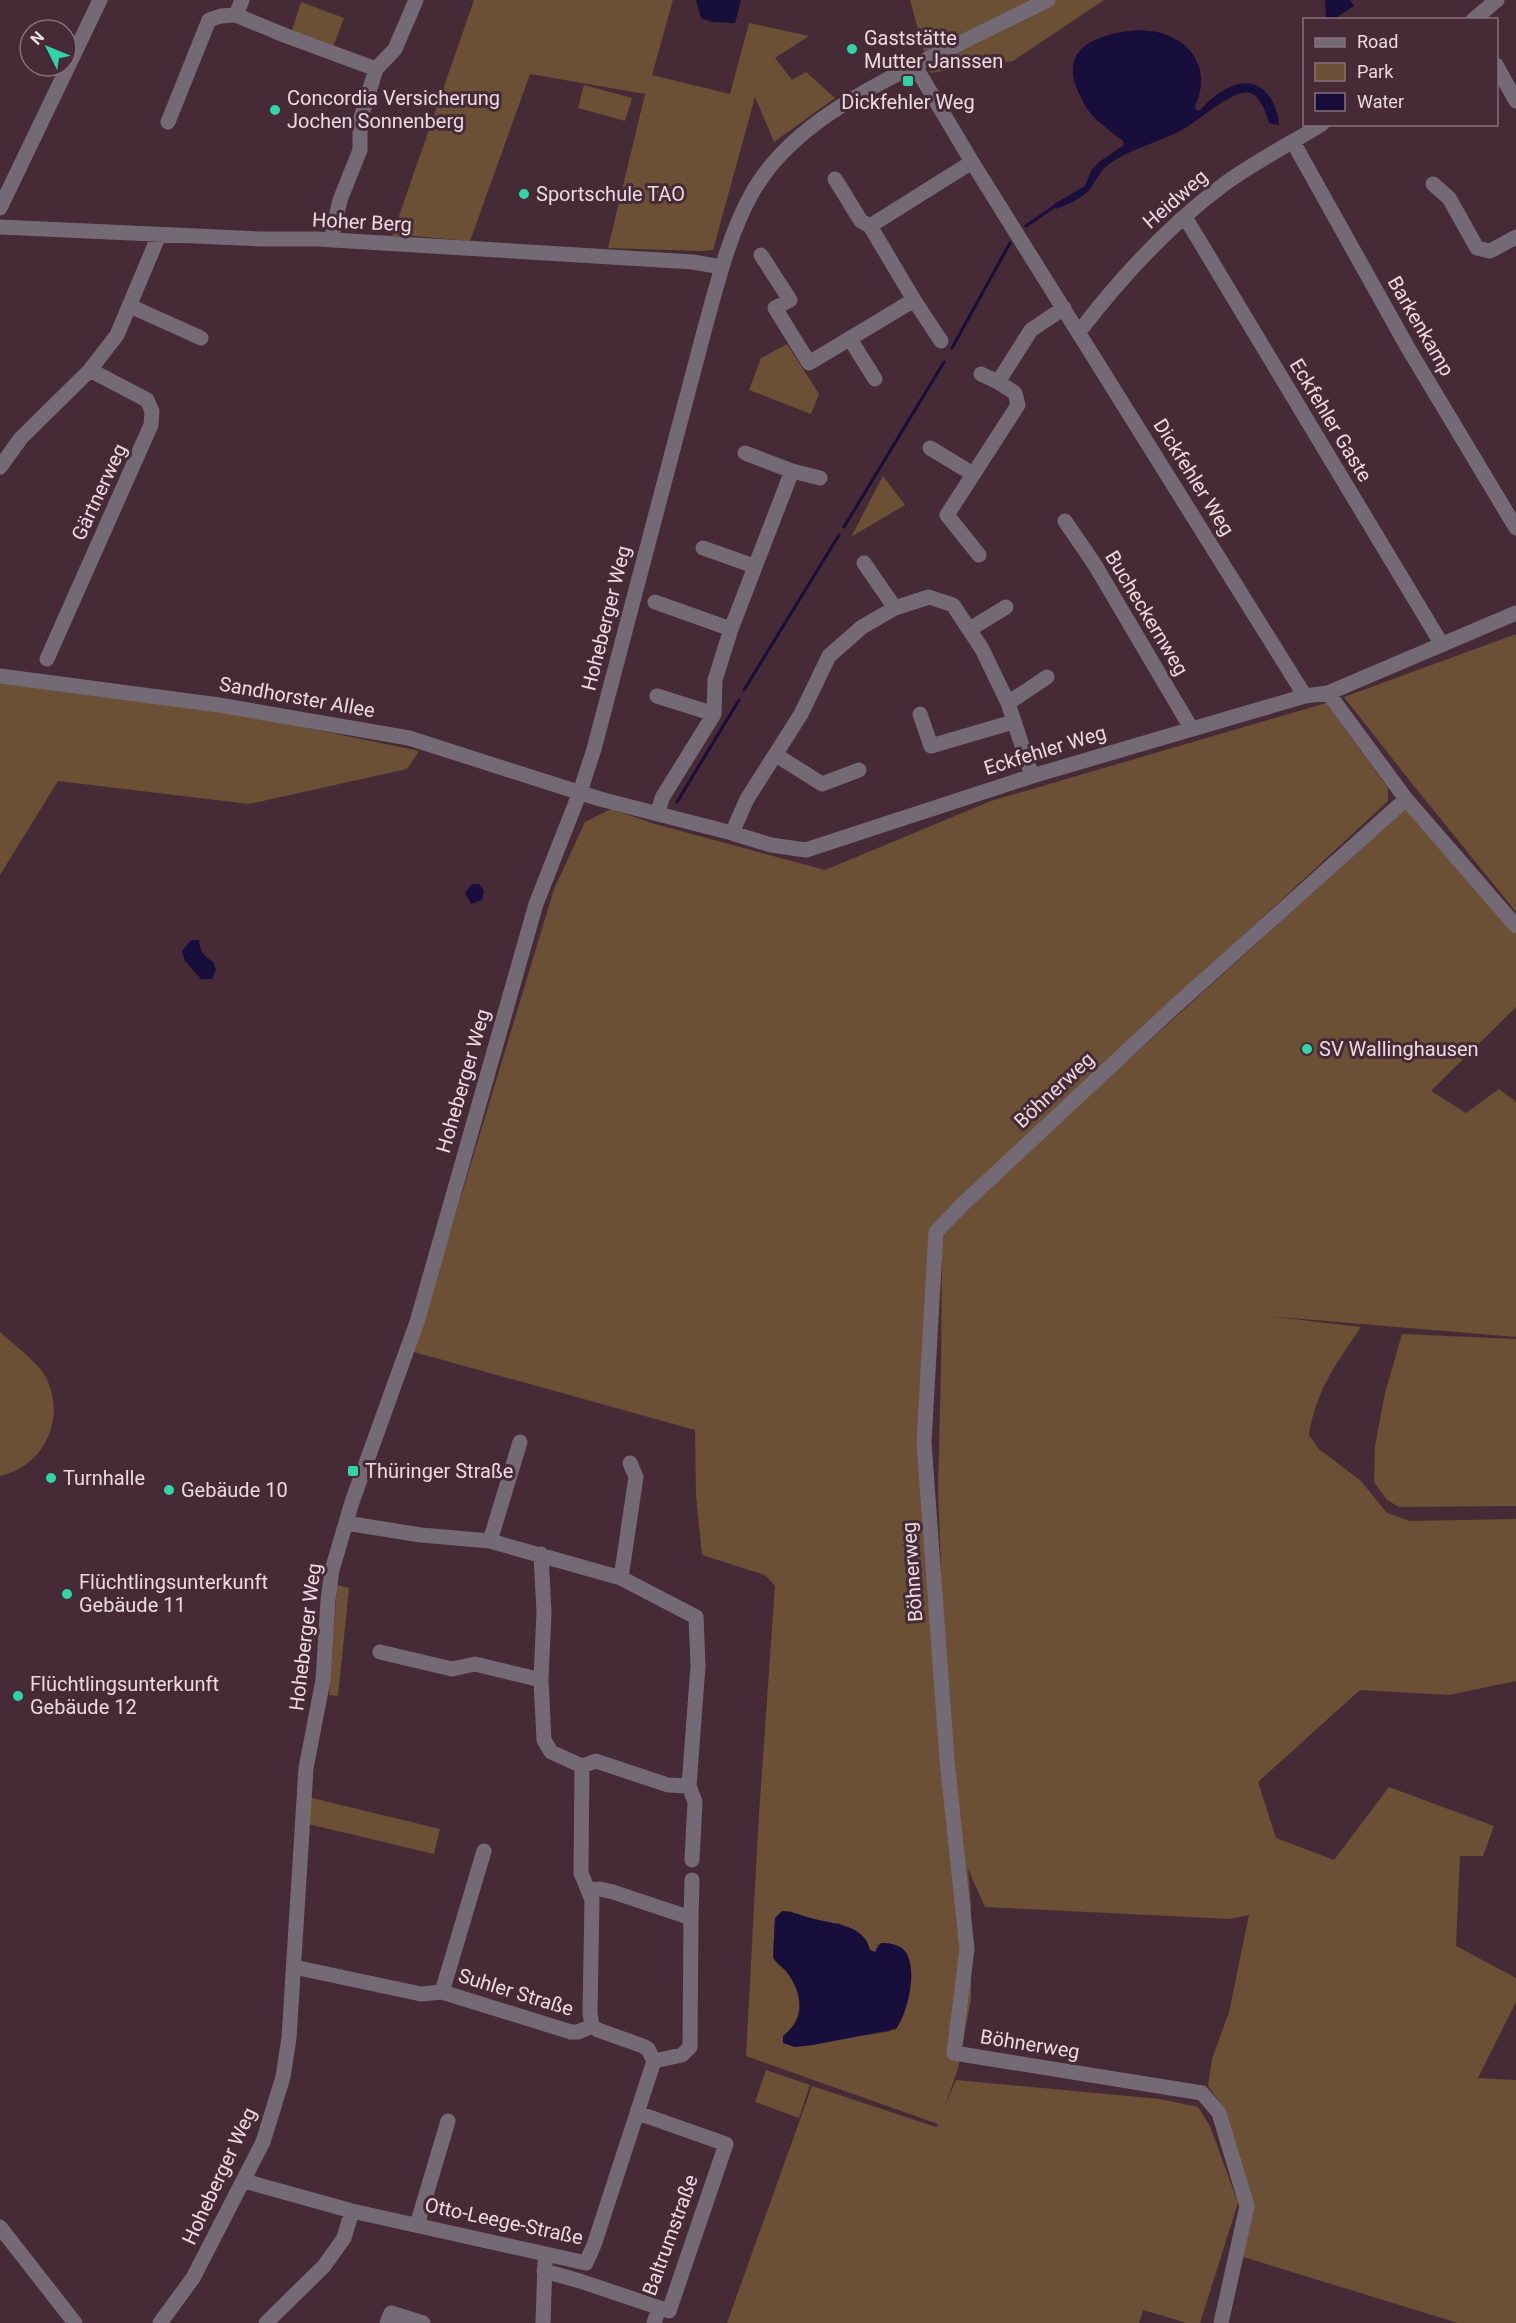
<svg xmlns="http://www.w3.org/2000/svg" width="1516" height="2323" font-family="Roboto,sans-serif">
	<rect width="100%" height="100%" fill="#462a35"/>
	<path fill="#6b5035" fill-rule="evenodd" d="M474,0H673L652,75L730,94L749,23L809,36L775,58L792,80L806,72L835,98L774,142L755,97L713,250L702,251L608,248L645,94L530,74L470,241L414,236H392Z
		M910,0H1104L1013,61L930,73Z
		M301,2L344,18L333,47L292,30Z
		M584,85L632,98L625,121L578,108Z
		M787,344L819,394L811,414L749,390L761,358Z
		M883,476L905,505L851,537Z
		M1516,634V912L1410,781L1344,697Z
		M0,677L231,712L419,751L407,769L249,804L58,781L0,875Z
		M1326,703L1388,788V801L950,1207L929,1238L932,1606L941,1569L938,1489L941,1368L942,1237L967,1209L1082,1102L1406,808L1516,934V1007L1431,1091L1466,1113L1499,1089L1516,1102V1337L1268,1316L1361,1327C1336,1364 1316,1390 1309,1435L1319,1449L1361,1481L1387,1513L1410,1521L1516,1519V1681L1449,1695L1360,1690L1258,1782L1276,1838L1334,1860L1389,1787L1494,1826L1483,1856H1460L1456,1946L1516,1978V2002L1478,2078L1516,2080V2323H1458L1240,2256L1250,2207L1226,2111L1208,2086L1212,2059L1229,2012L1249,1915L1230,1919L985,1907L968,1869L971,1904V1999L958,2069L944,2108L956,2080L1160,2099L1198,2107L1210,2126L1238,2203L1200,2323H1187L1143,2310L1139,2323H727L812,2086L936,2127L938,2124L746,2056L759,1814L775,1586L765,1575L702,1555L696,1496L695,1430L414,1352L554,889L585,822L611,809L655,824L825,870L991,801ZM789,1911L831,1924L839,1923L870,1950L875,1952L878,1944L889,1943L904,1951L891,2031L868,2035L783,2036C806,2017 804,1995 786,1971C781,1966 776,1963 773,1957L775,1918Z
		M0,1332C13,1344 35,1360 44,1374C68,1415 46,1466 0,1476Z
		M1402,1334L1516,1339V1506L1399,1507L1387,1500L1374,1482L1375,1446L1385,1393Z
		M337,1585L349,1588L338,1696L329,1695Z
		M304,1796L440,1829L434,1854L308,1824Z
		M766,2070L810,2085L799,2118L755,2102Z"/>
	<path fill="#170e3b" d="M696,0H741L735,23L712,22L701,18Z
		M1325,0H1350L1354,6L1334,19H1326Z
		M1141,30C1148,31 1157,31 1164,34C1197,45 1210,75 1195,106L1196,110H1200C1209,101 1218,92 1230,87C1259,74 1277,98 1279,125L1269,123C1267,114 1260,96 1250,93C1234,89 1203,117 1190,125C1166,141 1136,146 1112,162C1100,169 1097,180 1089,190C1081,199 1068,204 1057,209L1054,204L1085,186L1091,171L1099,162L1124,145L1123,141C1112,132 1100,124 1091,114C1085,107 1081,98 1077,89C1058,44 1106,32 1141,30Z
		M472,884H479L484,891L482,900L471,904L465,893Z
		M191,940H199C200,952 204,956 213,962L216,970L212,979H201L185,961L182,951Z
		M782,1911C792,1911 800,1916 810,1918C831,1924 864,1923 870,1950L875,1952L881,1943C889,1943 898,1944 904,1950C919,1966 908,2013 896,2029L813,2045L795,2047L783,2043V2036C806,2019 803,1993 786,1971C781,1966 776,1963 773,1957L775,1918Z"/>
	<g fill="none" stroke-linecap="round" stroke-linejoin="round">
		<path stroke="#170e3b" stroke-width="3" d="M1026,226L1055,206
			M952,348L1010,243
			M844,527L944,362
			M744,690L839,535
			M677,802L739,700"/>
		<path stroke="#746a75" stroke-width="15" d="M236,15L284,35L376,69
			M1473,20L1497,0
			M1496,65L1516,101
			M915,66L972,162L1305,696
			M168,122L209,20L221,16L236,15L242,0
			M1293,142L1408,348L1516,528
			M835,179L861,221L870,226
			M1433,184L1449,198L1477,248L1490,251L1516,237
			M0,208L100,0
			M1185,217L1441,643
			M0,227L261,239H317L693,262L722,267
			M331,240L340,200L360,150V121L376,69L395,49L416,0
			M761,255L790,300L775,308L809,363L914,300L870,226L972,162
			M914,300L941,341
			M130,306L201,338
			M1079,332C1121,277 1168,226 1223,185C1254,162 1290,144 1322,124
			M850,339L875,379
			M981,374L998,382
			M930,448L973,474
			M745,453L792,471
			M0,467L21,438L90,370L117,335L159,235
			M1065,521L1095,565L1191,728
			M703,548L754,566
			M979,555L947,515L1018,405L1015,393L998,382L1031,330L1064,308
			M864,563L895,608
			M655,602L731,629
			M970,629L1006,607
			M47,659L151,425L152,411L147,400L90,370
			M0,676L219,705L409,738L600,799L732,833L771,845L806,850L1032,776L1305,696L1328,693L1516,613
			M1328,693L1406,799L1516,926
			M657,696L714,714
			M1008,703L1047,677
			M920,714L931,746L1013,722
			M776,755L822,784L859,770
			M658,813L662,798L714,714L715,680L731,629L792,471L820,478
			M732,833L747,799L801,714L829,656L862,627L895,608L929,597L953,605L982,649L1008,703L1032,776
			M346,1523L421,1535L490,1541L621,1578L696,1617L698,1666L689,1786L695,1802L692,1860
			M490,1541L520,1442
			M621,1578L636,1477L630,1463
			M380,1652L452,1669L475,1664L541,1680L544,1612L541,1554
			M541,1680L544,1740L551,1752L582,1766L581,1873L592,1900L590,2013L592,2026
			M582,1766L596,1761L668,1785L689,1786
			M691,1918L692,1880
			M294,1967L421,1994L442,1992L571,2032H578L592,2026L598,2030L643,2046L648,2049L654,2061L682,2055L690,2047L691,1918L613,1892L600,1889L588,1890
			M442,1992L484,1851
			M244,2181L352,2211L586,2263L594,2245L654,2061
			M417,2225L448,2121
			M0,2227L75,2323
			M544,2271L580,2281L669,2311L726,2144L638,2113
			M160,2323L193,2278L263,2142L283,2077L289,2038L306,1768L323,1680L328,1600L332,1570L352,1502L417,1322L536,904L580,792L594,749L706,324C718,281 729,235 751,195C789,125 873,86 942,52C977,35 1013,17 1048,0
			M266,2323L324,2266L344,2238L352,2211
			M387,2323L391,2313L423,2323
			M543,2323L545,2263
			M654,2323L659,2308
			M1221,2323L1247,2206L1219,2113L1202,2093L954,2053L967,1949L947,1760L924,1442L936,1232L964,1203L1172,1009L1406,799"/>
	</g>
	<g fill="#31d4a9" stroke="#462a35" stroke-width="2">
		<circle cx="852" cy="49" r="6"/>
		<rect x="902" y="75" width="12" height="12" rx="3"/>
		<circle cx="275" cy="110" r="6"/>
		<circle cx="524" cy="194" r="6"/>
		<circle cx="1307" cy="1049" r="6"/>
		<rect x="347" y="1465" width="12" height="12" rx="3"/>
		<circle cx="51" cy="1478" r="6"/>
		<circle cx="169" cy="1490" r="6"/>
		<circle cx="67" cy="1594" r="6"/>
		<circle cx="18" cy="1696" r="6"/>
	</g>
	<g text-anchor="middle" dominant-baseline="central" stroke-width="6" stroke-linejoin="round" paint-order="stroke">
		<g font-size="20" fill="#eddae0" stroke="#462a35" text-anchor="start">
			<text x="864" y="38">Gaststätte<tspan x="864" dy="23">Mutter Janssen</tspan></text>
			<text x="287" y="98">Concordia Versicherung<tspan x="287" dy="23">Jochen Sonnenberg</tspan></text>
			<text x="908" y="102" text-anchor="middle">Dickfehler Weg</text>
			<text x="536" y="194">Sportschule TAO</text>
			<text x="1319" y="1049">SV Wallinghausen</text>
			<text x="365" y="1471">Thüringer Straße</text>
			<text x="63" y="1478">Turnhalle</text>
			<text x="181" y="1490">Gebäude 10</text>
			<text x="79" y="1582">Flüchtlingsunterkunft<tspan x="79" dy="23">Gebäude 11</tspan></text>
			<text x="30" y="1684">Flüchtlingsunterkunft<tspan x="30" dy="23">Gebäude 12</tspan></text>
		</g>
		<g font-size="20" fill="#eddae0" stroke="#462a35">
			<text transform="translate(1175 199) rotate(-41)">Heidweg</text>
			<text transform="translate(362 222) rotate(3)">Hoher Berg</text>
			<text transform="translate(1421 326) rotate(60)">Barkenkamp</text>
			<text transform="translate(1331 420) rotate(59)">Eckfehler Gaste</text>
			<text transform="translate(1194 477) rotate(58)">Dickfehler Weg</text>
			<text transform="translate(99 492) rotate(-65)">Gärtnerweg</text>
			<text transform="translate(1147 613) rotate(59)">Bucheckernweg</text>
			<text transform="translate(606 618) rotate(-76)">Hoheberger Weg</text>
			<text transform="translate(297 697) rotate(10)">Sandhorster Allee</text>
			<text transform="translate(1045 750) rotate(-17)">Eckfehler Weg</text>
			<text transform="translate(463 1081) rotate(-74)">Hoheberger Weg</text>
			<text transform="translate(1054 1090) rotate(-43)">Böhnerweg</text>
			<text transform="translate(912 1572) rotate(-94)">Böhnerweg</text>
			<text transform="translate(305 1637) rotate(-83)">Hoheberger Weg</text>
			<text transform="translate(516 1992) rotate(17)">Suhler Straße</text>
			<text transform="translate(1030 2044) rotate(9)">Böhnerweg</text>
			<text transform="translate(219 2176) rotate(-65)">Hoheberger Weg</text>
			<text transform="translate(504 2221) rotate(12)">Otto-Leege-Straße</text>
			<text transform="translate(670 2235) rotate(-70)">Baltrumstraße</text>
		</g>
	</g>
	<rect x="1303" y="18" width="195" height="108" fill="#462a35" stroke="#897079" stroke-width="1.5"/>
	<rect x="1315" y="38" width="30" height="9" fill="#746a75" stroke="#897079" stroke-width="1.5"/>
	<text x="1357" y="48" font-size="18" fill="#eddae0">Road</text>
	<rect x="1315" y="63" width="30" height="18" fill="#6b5035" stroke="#897079" stroke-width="1.5"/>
	<text x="1357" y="78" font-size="18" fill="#eddae0">Park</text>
	<rect x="1315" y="93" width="30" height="18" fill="#170e3b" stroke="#897079" stroke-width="1.5"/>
	<text x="1357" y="108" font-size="18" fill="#eddae0">Water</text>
	<g transform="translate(48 48) rotate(313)"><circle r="28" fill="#462a35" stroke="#897079" stroke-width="1.5"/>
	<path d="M0-4.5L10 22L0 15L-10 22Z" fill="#31d4a9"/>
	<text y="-9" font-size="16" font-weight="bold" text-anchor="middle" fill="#eddae0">N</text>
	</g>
</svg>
